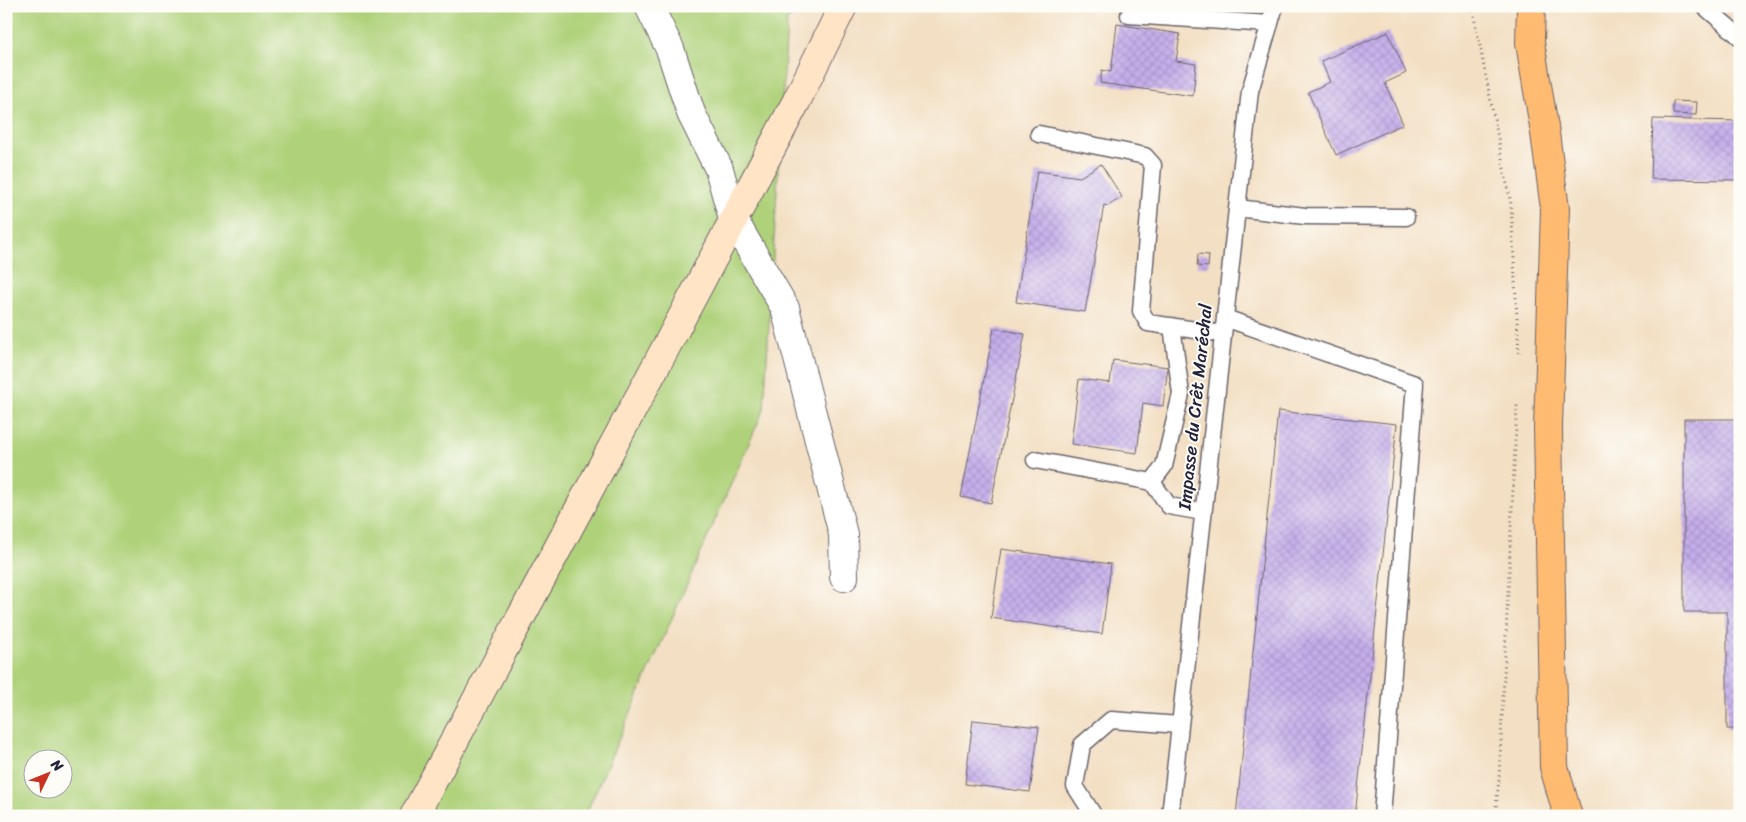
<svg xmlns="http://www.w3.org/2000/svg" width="1746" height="822" font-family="Sriracha,sans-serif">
	<defs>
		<pattern id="building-cross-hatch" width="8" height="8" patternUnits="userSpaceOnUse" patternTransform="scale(1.25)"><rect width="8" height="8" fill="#c5aeea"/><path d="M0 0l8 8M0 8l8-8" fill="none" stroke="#a995ca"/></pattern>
	</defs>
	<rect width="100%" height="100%" fill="#fdfcf7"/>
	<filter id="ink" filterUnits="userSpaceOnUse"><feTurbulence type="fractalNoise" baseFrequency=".02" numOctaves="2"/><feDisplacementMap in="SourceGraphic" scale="10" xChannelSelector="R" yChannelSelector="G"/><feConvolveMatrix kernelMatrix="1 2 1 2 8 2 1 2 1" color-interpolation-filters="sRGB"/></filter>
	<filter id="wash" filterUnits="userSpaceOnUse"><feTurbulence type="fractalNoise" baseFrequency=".0096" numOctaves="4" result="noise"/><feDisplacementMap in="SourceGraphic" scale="20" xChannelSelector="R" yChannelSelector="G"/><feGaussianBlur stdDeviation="1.12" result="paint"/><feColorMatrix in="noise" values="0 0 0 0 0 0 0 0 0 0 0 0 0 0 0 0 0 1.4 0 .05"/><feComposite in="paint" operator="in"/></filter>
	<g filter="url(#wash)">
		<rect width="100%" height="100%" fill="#f3dfc3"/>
		<path fill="#afd179" stroke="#687a5a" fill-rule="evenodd" d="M6,6H796L787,22L764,409L585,816H6ZM32,760H62V790H32Z"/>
		<g id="blocks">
			<path fill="url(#building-cross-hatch)" d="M1117,24L1180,34L1176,61L1196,64L1193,96L1100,83L1102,70L1111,72Z
				M1388,32L1406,73L1385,83L1403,124L1336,155L1308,92L1330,82L1321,61Z
				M1673,101L1697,102L1696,115L1673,114Z
				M1653,119L1740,121V180L1651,179Z
				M1101,164L1122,197L1108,206L1104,205L1085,312L1016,302L1037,171L1080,177Z
				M1198,254L1209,255L1208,267L1197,266Z
				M994,328L1025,334L991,503L961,497Z
				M1113,360L1168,367L1163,406L1143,403L1137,453L1071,444L1079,379L1110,383Z
				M1278,411L1397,424L1355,816H1236Z
				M1684,419H1740V729H1727V612H1684Z
				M1001,549L1111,564L1102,634L991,618Z
				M973,720L1039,727L1030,792L965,784Z"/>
		</g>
	</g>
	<g filter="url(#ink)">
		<use href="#blocks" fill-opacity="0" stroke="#6b646b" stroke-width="1"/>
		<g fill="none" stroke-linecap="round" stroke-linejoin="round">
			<g stroke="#6b646b" stroke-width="19">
				<path id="lane" d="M1704,6L1740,37
					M1129,15L1270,24
					M1039,134L1145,156L1153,165L1141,311L1148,323L1223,334
					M1237,208L1305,216L1406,217
					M1225,318L1415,384L1382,816
					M1035,460L1152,482L1164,466L1181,394L1172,326
					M1152,482L1169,506L1203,512
					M1094,816L1075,786L1082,745L1111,720L1180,725
					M1170,816L1250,91L1275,6"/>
			</g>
			<g stroke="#6b646b" stroke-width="30">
				<path id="street" d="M649,6L670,49L691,113L719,169L733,219L785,308L843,534L844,577"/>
			</g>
			<g stroke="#6b646b" stroke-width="30">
				<path id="secondary" d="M414,816L673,334L796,102L843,6"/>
			</g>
			<g stroke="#6b646b" stroke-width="30">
				<path id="highway" d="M1531,6L1530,43L1545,133L1555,209L1548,427L1554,767L1568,816"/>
			</g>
			<path stroke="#6b646b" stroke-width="3" stroke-dasharray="1 4" stroke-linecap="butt" d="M1472,6L1511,204L1519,356
				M1495,816L1499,780L1517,405"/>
			<use href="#lane" stroke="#fff" stroke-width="16"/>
			<use href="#street" stroke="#fff" stroke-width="28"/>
			<use href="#secondary" stroke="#ffe4c6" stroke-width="28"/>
			<use href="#highway" stroke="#febb71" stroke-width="28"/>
		</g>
	</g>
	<g text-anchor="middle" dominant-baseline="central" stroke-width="4" stroke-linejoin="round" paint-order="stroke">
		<g font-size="18" fill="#22223b" stroke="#fdfcf7">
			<text transform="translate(1195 407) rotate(-84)">Impasse du Crêt Maréchal</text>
		</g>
	</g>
	<rect width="1746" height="822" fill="none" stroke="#fdfcf7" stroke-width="25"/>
	<g transform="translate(48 774) rotate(47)"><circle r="24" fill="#fdfcf7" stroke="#a5a5ac"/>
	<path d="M0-4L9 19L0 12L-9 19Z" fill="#c8321e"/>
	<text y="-8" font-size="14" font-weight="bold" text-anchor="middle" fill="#22223b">N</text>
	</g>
</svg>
